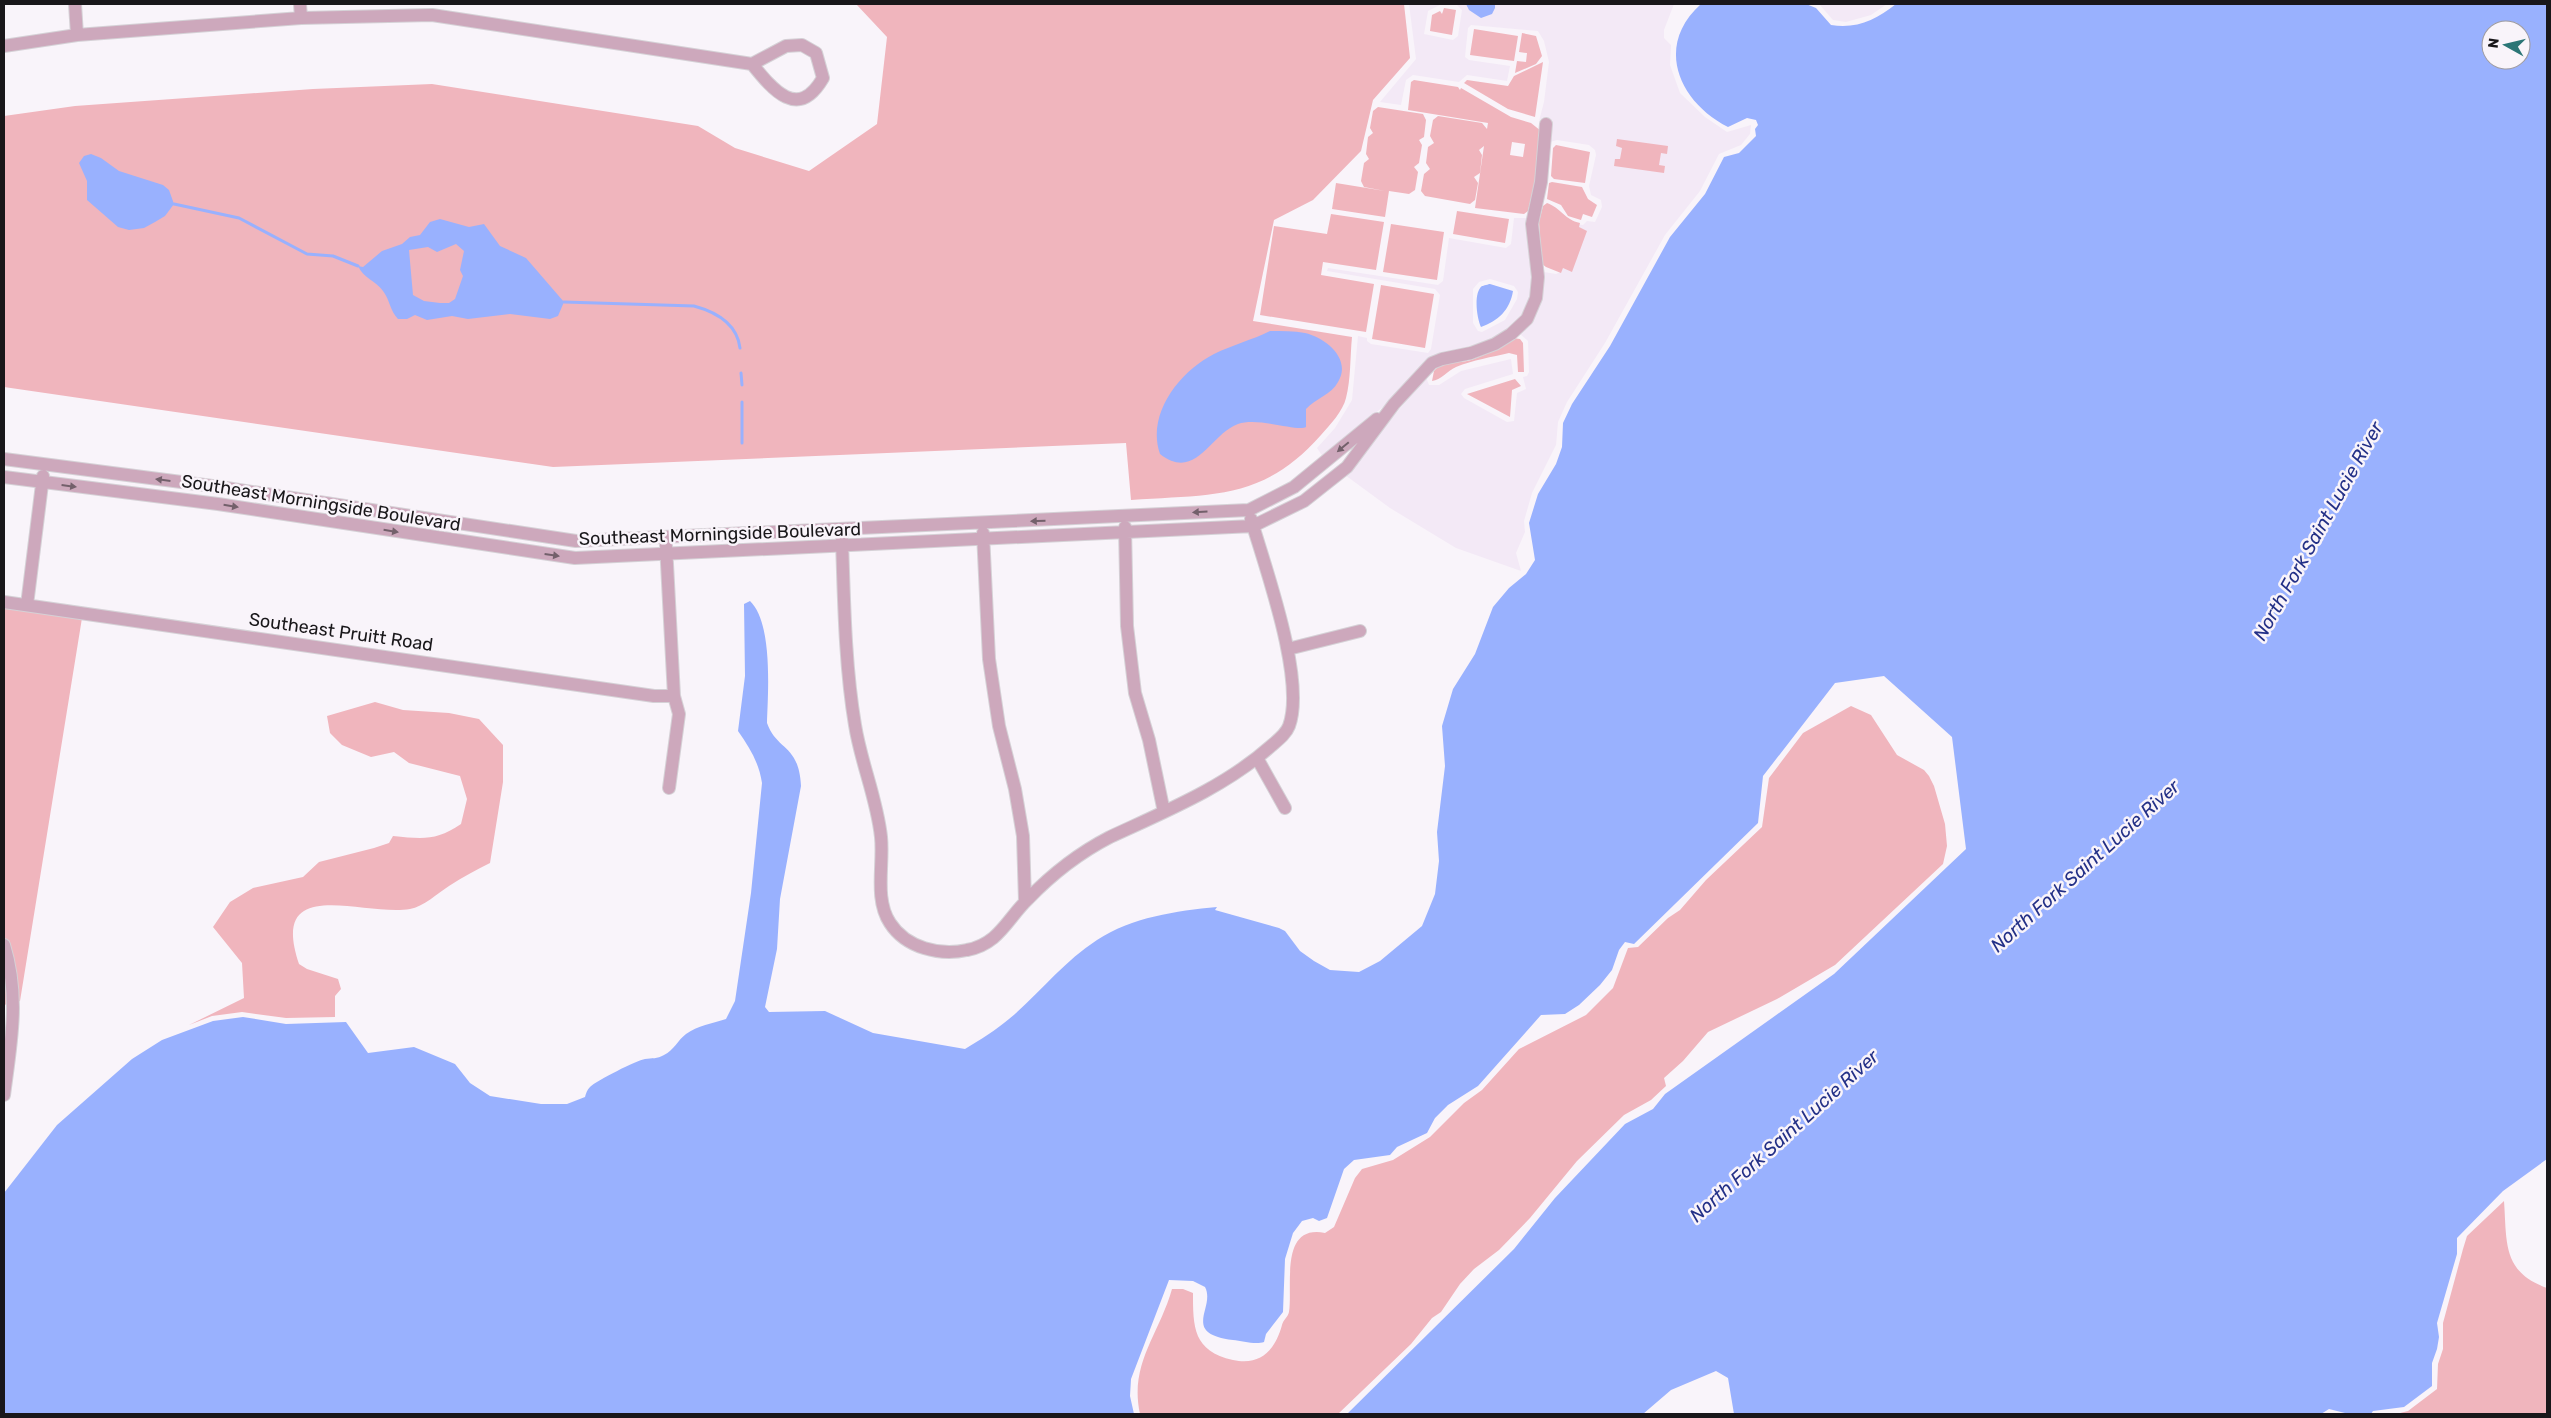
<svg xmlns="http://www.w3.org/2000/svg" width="2551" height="1418" font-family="Rubik,sans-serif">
	<rect width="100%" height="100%" fill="#f9f4fa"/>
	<path fill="#f3e9f6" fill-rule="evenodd" d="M1409,4H1442L1428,11L1424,34L1453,40L1458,36L1462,10L1457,5L1446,4H1674L1664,30V38L1671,45L1670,65L1680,93L1705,117L1727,132L1751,125L1750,134L1741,145L1719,154L1700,191L1665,235L1605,343L1567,402L1558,422L1556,445L1532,493L1524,521L1525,532L1516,553L1521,571L1456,548L1390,508L1345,475L1426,377L1429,385H1439L1461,371L1511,359L1513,374L1465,389L1461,394L1464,398L1507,422L1514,421L1517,393L1526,389L1523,377L1527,376L1529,372L1528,341L1520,334L1542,300L1544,272L1556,274L1560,272L1576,224L1583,225L1587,221L1595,222L1602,207L1601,200L1591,195L1589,186L1596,155L1595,150L1589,145L1557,140L1550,142L1552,120L1541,119L1539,121L1544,102L1549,62L1544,41L1538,31L1471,25L1468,28L1465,57L1469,60L1510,66L1507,81L1467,75L1459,82L1413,75L1406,80L1401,105L1380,102L1416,59Z
		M1819,4H1887L1871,15L1846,22L1833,20Z
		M1514,218H1527L1533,277L1531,297L1522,316L1507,330L1492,339L1428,359L1390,401L1323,457L1317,448L1335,428L1352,400L1358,336L1367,338V341L1371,344L1428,353L1431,349L1440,295L1435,289L1327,271L1328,268L1438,285L1443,281L1449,238L1506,248L1511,244ZM1490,279L1514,286L1518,292L1517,299L1505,320L1482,332L1478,331L1473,323V289L1479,282Z"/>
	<path fill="#f0b5bd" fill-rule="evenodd" d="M856,4H1404L1410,58L1373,100L1361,151L1313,200L1274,220L1253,321L1352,337C1350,357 1351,379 1346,398C1343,411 1330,425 1321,435C1263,501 1211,494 1131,500L1126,443L553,467L4,387V116L75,106L313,89L432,84L698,126L735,148L809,171L877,124L887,37Z
		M1444,8L1456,10L1452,35L1430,31L1432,15L1440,11L1442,14Z
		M1474,29L1518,36L1514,61L1470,55Z
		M1522,33L1536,36L1542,56L1536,64L1515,73L1517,61L1526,62L1527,53L1519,52Z
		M1543,62L1535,117L1508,109L1464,83L1467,80L1508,86L1514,76Z
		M1414,80L1458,87L1460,90L1461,88L1511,117L1531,123L1541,131L1537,173L1528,211L1524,214L1475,208L1484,146L1479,150L1482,155L1480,173L1474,177L1478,183L1475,200L1470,204L1425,196L1421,191L1424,174L1430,169L1426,163L1428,147L1434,143L1430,136L1433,120L1438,116L1482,123L1487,129L1488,123L1408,110L1411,82ZM1512,142L1525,144L1523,157L1510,155Z
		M1378,107L1423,114L1426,120L1424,137L1419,140L1422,145L1419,163L1414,167L1418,172L1415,190L1409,194L1389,191L1385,217L1332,209L1336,183L1385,191L1364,187L1361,181L1364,163L1369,159L1366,154L1368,137L1373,133L1370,128L1373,111Z
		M1617,139L1668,146L1667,154L1661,153L1659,165L1665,166L1664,173L1614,166L1615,159H1620L1622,148L1616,146Z
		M1556,145L1590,152L1585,183L1554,179L1551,176L1553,148Z
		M1552,182L1582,187L1588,199L1597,205L1592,217L1583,214L1581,220L1568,216L1561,205L1547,199L1549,183Z
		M1547,203C1561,208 1565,220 1580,223L1579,227L1587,231L1572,272L1563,268L1561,273L1546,267L1542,264L1539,222L1543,206Z
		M1457,211L1509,219L1505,243L1453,234Z
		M1331,214L1384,222L1376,270L1323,262L1321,275L1374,284L1366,332L1260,315L1274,226L1327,234Z
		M1391,224L1444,232L1437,280L1383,272Z
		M1381,285L1434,294L1425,348L1372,339Z
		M1513,338L1520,339L1523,343L1524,372H1518L1517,355L1509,353C1492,357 1473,360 1456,367C1447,371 1441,380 1432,381L1434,371C1444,360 1457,364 1471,360C1486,355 1500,348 1513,338Z
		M1515,379L1521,386L1512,390L1510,417L1467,394Z
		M4,607L82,618L20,1001L4,1005Z
		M375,702L403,710L449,713L479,719L503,745V782L490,863C476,870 463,877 449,886C438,893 423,907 410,909C364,917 268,873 299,964L307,969L338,979L341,989L335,996V1017L286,1018L242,1012L212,1016L189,1025L244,998L242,963L213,927L230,902L253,888L303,877L319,862L374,848L389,843L393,836C423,839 436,841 461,824L467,799L460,776L409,763L394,752L371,757L342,745L330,733L327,716Z
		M1851,706L1871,715L1897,755L1924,770L1929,776L1934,786L1945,824L1947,846L1943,864L1835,965L1777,999L1708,1032L1683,1061L1664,1078L1666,1086L1651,1100L1624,1115L1577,1161L1530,1218L1499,1250L1474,1269L1460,1284L1441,1312L1432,1318L1411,1344L1338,1414H1140C1129,1364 1159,1335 1172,1289H1183L1193,1293C1193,1327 1193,1351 1233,1360C1261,1366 1275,1350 1282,1325C1283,1320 1288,1317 1289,1312C1293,1286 1279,1224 1325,1233L1334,1227L1355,1178L1362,1169L1393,1160L1430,1137L1464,1103L1482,1090L1519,1049L1586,1015L1613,988L1628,948L1638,947L1668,918L1680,910L1706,880L1762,827L1769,778L1803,733Z
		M2504,1201C2507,1242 2502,1272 2547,1288V1413L2396,1414L2408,1411L2437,1389L2438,1364L2443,1349V1323L2463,1249L2467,1236Z"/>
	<path fill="#99b1fe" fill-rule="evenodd" d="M1466,4H1495V8L1492,14L1481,18L1469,10Z
		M1701,4H1806L1816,8L1831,25C1857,29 1876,20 1896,4H2547V1159L2503,1191L2457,1238V1254L2437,1323L2439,1337L2437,1349L2432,1363V1386L2404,1407L2373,1411L2371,1414H2349L2329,1409L2321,1414H1734L1728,1378L1716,1371L1671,1390L1643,1414H1347L1514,1249L1555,1198L1625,1124L1653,1109L1665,1094L1834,974L1966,849L1952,737L1884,676L1835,683L1763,776L1758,823L1634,944L1625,942L1619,950L1612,970L1600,985L1579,1005L1565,1014L1541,1015L1478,1086L1448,1105L1435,1118L1427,1133L1397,1147L1390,1155L1354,1160L1344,1169L1327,1218L1319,1221L1313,1218L1302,1221L1293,1233L1285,1259L1283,1312L1266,1334L1264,1342C1256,1345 1242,1341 1233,1340C1180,1333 1216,1308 1205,1287L1193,1281L1169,1280L1131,1379L1130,1396L1134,1414H4V1193L57,1125L132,1059L162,1040L213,1021L243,1017L286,1024L346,1022L368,1053L414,1047L455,1064L470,1083L490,1096L541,1104H567L585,1097C586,1093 587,1090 590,1087C596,1081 637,1060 645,1059C652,1058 657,1059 664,1055C674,1050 678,1040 686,1034C697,1026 713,1023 726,1019L735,1001L751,893L762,783C759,763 750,748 738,731L745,676L744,604L750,601C773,623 768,692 767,723C777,751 799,744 801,786L780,899L777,949L765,1007L769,1012L825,1011L873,1033L965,1049C980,1040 996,1030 1009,1019C1039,994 1063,962 1097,940C1132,917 1176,911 1217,907L1215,910L1279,928L1285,931L1300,951L1314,961L1330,970L1359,972L1380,961L1422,926L1435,894L1439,861L1437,832L1445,766L1442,726L1453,689L1475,654L1493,607L1509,588L1526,574L1535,560L1529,523L1538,494L1556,464L1562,447L1563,423L1572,404L1610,346L1670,237L1705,194L1724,157L1739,153L1756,136L1755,129L1758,125L1756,120L1747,118L1728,127C1679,102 1654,46 1701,4ZM2491,30H2521V60H2491Z
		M91,154L101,158L119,171L163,185L169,190L174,204L165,216L155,222L144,228L129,230L118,227L87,200V181L79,163L84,156Z
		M440,219L469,227L484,224L500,246L526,258L564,302L558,316L550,319L510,314L468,319L452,316L427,320L415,315L407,319H398C390,311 390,300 383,291C376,281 363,278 358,266L363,267L382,251L402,244L410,237L420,235L430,222ZM456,244L464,251L460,270L463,276L455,299L449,303H440L424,301L413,295L409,250L428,247L437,252Z
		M1490,284L1513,291C1510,310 1498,321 1481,327C1477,319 1473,293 1482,286C1483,286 1489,284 1490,284Z
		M1270,331C1282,331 1294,331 1305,333C1326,338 1352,359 1338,382C1332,394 1315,399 1306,409V427C1298,432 1259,417 1238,424C1210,434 1196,482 1160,454C1146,414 1180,371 1214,354C1232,345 1252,340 1270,331Z"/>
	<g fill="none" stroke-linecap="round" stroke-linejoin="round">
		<path stroke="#99b1fe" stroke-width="3" d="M174,204L239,218L307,254L333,256L358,266
			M564,302L694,306C716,312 737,323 740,348
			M741,373L742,385
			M742,443V402"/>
		<g stroke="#d5d1d6" stroke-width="14">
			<path id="minor" d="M75,4L77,35
				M300,4L301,18
				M4,46L77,35L301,18L432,15L752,64L786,46L802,45L816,53L823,78C798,121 773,90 752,64
				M4,459L220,487L576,541L1249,510L1294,487L1377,419
				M4,477L218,504L575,558L1253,526L1304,501L1347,467L1394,404L1432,363L1442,359L1471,353L1495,344L1511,334L1527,319L1536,298L1538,277L1532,224L1541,182L1546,124
				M1125,527L1127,626L1135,693L1149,740L1164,812
				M983,533L989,659L999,726L1015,789L1023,836L1025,901
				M842,540C844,600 845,666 855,725C861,763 877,799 881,837C884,864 874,899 890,923C906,948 940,956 967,950C999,944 1007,919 1028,899C1052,874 1079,853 1110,837C1166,811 1225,787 1271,746C1278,740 1286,734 1289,726C1306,680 1265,567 1251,519
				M666,545L674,696L679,714L669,788
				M4,602L654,696H674
				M27,605L43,476
				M1288,649L1360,631
				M1257,758L1285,808
				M4,945C20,997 11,1042 4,1095"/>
		</g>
		<use href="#minor" stroke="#cda8bc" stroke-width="12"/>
	</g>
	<defs><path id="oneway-solid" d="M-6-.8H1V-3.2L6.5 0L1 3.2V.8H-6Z" transform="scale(1.25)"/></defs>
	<g fill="#73606b">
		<use href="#oneway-solid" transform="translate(1343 447) rotate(140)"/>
		<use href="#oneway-solid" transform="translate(163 480) rotate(-173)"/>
		<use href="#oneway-solid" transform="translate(69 486) rotate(7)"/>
		<use href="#oneway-solid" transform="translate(231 506) rotate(9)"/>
		<use href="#oneway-solid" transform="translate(1200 512) rotate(177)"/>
		<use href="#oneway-solid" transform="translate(1038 521) rotate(178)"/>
		<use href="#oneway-solid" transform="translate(391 531) rotate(9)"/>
		<use href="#oneway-solid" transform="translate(552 555) rotate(8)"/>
	</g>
	<g text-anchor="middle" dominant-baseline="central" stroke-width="5" stroke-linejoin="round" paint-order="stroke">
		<g font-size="18" fill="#19171a" stroke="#f9f4fa">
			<text transform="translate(321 503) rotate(9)">Southeast Morningside Boulevard</text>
			<text transform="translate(720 534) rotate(-2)">Southeast Morningside Boulevard</text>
			<text transform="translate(341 632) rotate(8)">Southeast Pruitt Road</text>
		</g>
		<g font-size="19" font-style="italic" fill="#233087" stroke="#f9f4fa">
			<text transform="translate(2318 531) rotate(-61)">North Fork Saint Lucie River</text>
			<text transform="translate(2085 866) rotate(-42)">North Fork Saint Lucie River</text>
			<text transform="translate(1784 1136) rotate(-42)">North Fork Saint Lucie River</text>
		</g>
	</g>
	<rect width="2551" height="1418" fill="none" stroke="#19171a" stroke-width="10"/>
	<g transform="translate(2506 45) rotate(278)"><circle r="24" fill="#f9f4fa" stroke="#9f9ca0"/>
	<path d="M0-4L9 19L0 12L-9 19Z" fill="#2b7576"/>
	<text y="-8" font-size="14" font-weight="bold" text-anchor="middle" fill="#19171a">N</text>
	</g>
</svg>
